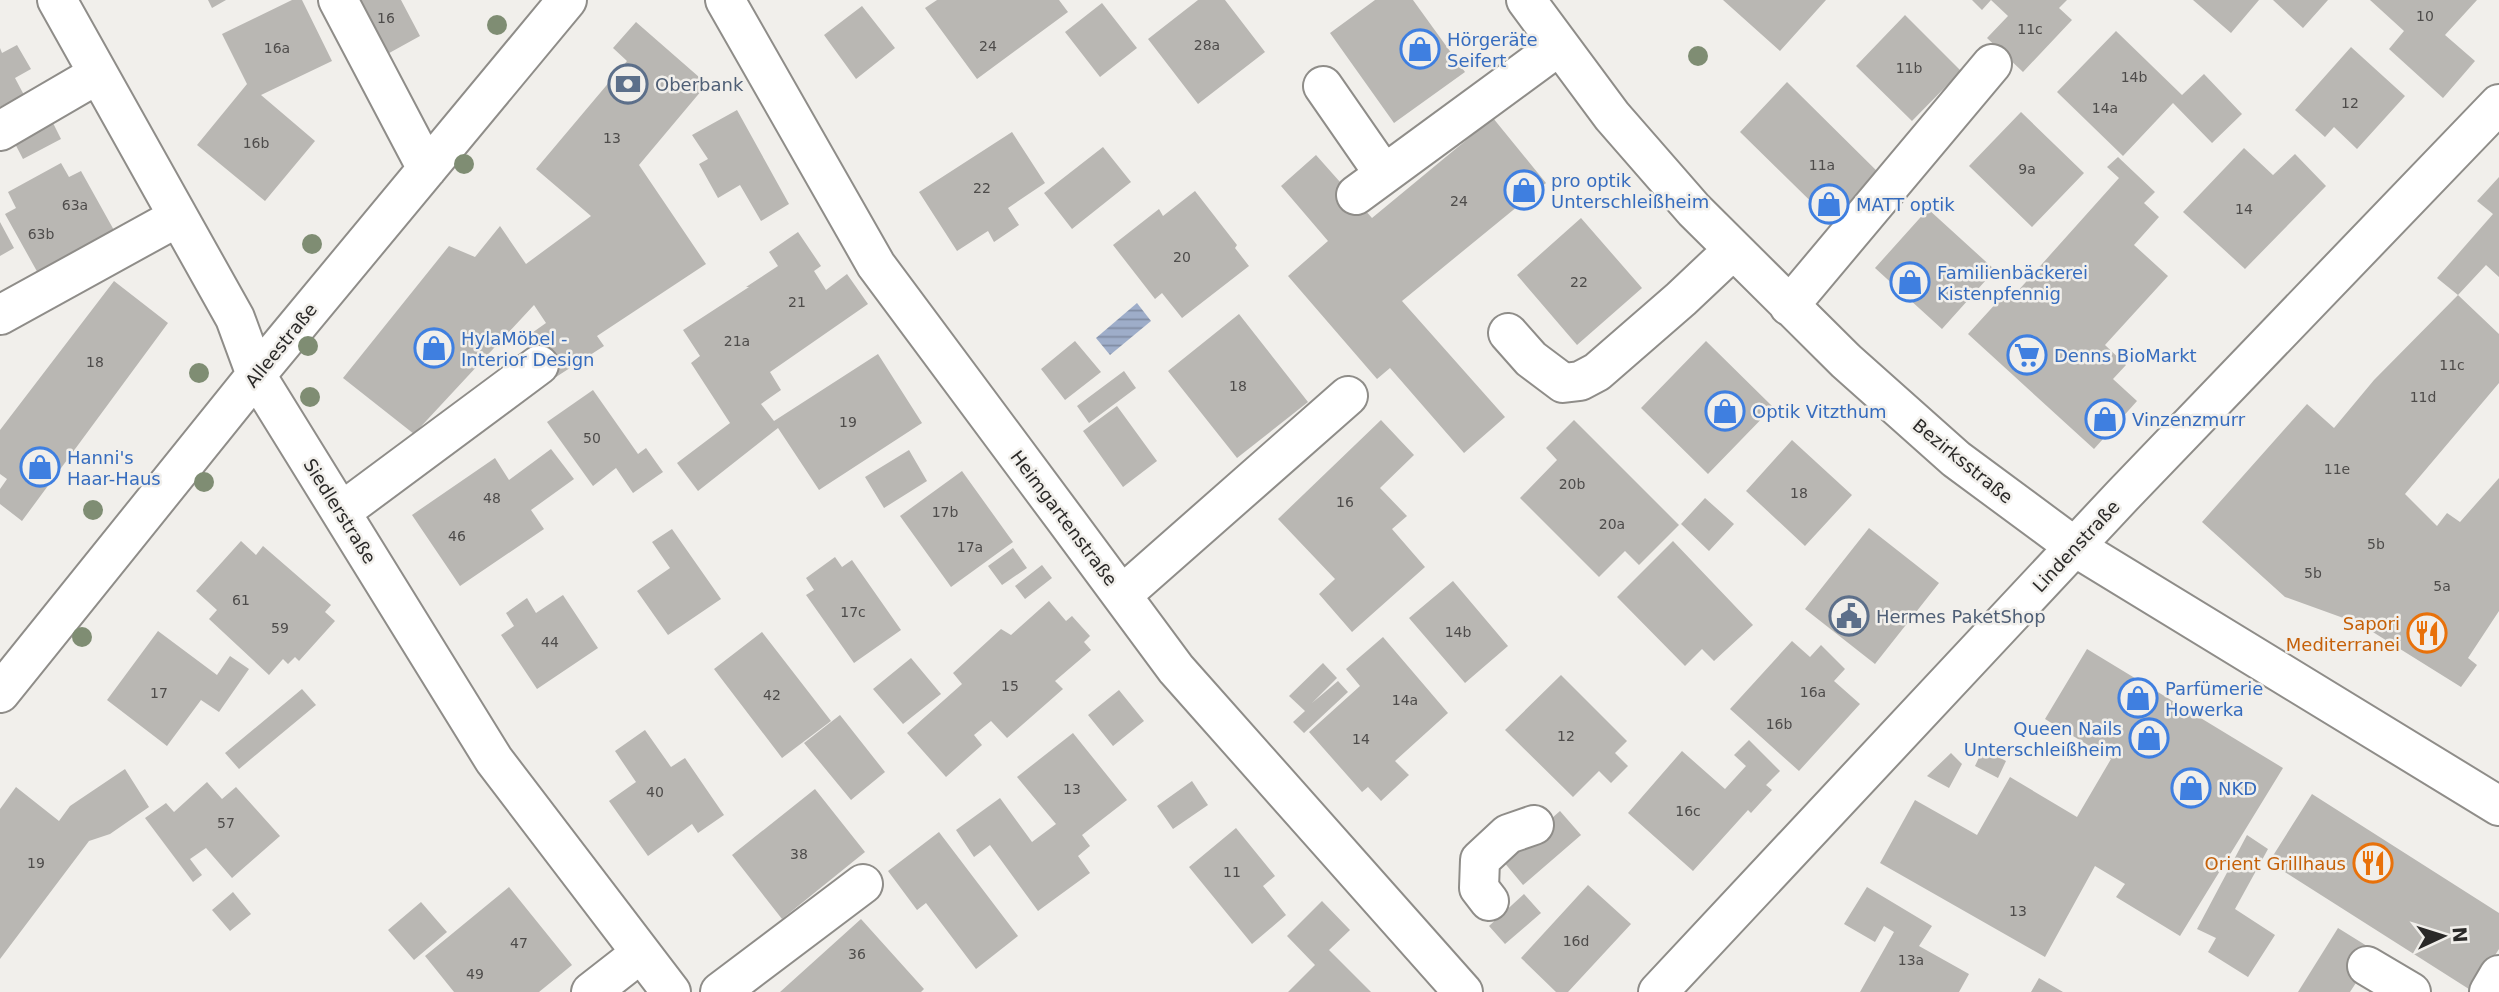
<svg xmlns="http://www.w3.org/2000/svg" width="2499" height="992" font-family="'DejaVu Sans',sans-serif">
	<defs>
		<pattern id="water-rules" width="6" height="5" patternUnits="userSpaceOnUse" patternTransform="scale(1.75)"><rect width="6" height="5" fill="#9eadc9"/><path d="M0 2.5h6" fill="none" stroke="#818da3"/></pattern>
	</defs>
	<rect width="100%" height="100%" fill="#f1efeb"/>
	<path fill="url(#water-rules)" d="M1137,303L1151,321L1110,355L1096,338Z"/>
	<path fill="#b9b7b3" d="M208,0H226L212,8Z
		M292,0H302L332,61L261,95L315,141L265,201L197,145L247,84L222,34Z
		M352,0H401L420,36L382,57Z
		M937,0H1059L1068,12L977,79L925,8Z
		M1198,0H1225L1265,52L1198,104L1148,39Z
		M1375,0H1413L1465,72L1394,123L1330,33Z
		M1723,0H1826L1780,51Z
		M1972,0H1991L1982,10Z
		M1991,0H2067L2059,8L2072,20L2023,72L1987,38L2008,16Z
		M2193,0H2259L2231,33Z
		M2273,0H2328L2303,28Z
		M2370,0H2477L2445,35L2475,61L2443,98L2389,49L2404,31Z
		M1102,3L1137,48L1100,77L1065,32Z
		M862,6L895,48L856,79L824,35Z
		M1905,15L1961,71L1912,121L1856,66Z
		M636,22L707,84L639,165L706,264L597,336L604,346L556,377L529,335L546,323L534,305L414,434L343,378L449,246L475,257L500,226L526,264L591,216L536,169L627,61L613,48Z
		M2116,31L2182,95L2204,74L2242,114L2212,143L2173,103L2123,156L2057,92Z
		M17,45L31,69L15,78L24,95L0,107V48L2,53Z
		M2351,47L2405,96L2357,149L2334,127L2325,137L2295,110Z
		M1787,82L1887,181L1840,230L1740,132Z
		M737,110L789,204L761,221L740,185L718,198L699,164L708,159L692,135Z
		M2021,112L2084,173L2032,227L1969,166Z
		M50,117L61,139L23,159L12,138Z
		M1493,118L1546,183L1402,301L1505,417L1464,453L1390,368L1377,379L1288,276L1328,241L1281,186L1316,155L1372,218Z
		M1012,132L1045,183L1008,208L1019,225L994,242L988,231L957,251L919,192Z
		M1103,147L1131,182L1072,229L1044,193Z
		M2244,148L2273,175L2295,154L2326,186L2245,269L2183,212Z
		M2118,157L2155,192L2144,203L2159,217L2134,245L2168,276L2105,345L2126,365L2113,379L2137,401L2094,449L1968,334L2010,288L2016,293L2119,178L2107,167Z
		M61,163L69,177L81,171L115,232L39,275L5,214L16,208L8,192Z
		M2499,177V277L2486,265L2458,295L2437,278L2493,214L2477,201Z
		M1195,191L1237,245L1235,248L1249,266L1182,318L1162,293L1155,299L1113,245L1159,209L1163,216Z
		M1928,209L1995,270L1942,329L1875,268Z
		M1581,218L1642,288L1577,345L1517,275Z
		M0,222L14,248L0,256Z
		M798,232L821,266L814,271L826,290L847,274L868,304L770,372L781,390L761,404L774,421L878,354L922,423L819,490L778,428L698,491L677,463L730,423L691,363L700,356L683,330L749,287H746L778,266L769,252Z
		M114,281L168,323L22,521L0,504V489L7,479L0,474V430Z
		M2458,295L2499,334V383L2405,494L2437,526L2447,513L2460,522L2499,478V611L2468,658L2477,665L2461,687L2360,624L2285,597L2202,522L2307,404L2334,428L2374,380Z
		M1239,314L1308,402L1237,458L1168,371Z
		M1075,341L1101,372L1065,400L1041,369Z
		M1706,341L1773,407L1708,474L1641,408Z
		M1124,371L1136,388L1089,423L1077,406Z
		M593,390L638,454L646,448L663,472L633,493L616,468L593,486L547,422Z
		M1117,406L1157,461L1123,487L1083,431Z
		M1381,420L1414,455L1380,488L1407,516L1392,529L1425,567L1352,632L1319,594L1335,579L1278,519Z
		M1574,420L1679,525L1639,565L1625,551L1599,577L1520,498L1557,460L1546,448Z
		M1792,440L1852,495L1805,546L1746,491Z
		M551,449L574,479L531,510L544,529L460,586L412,515L495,458L509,480Z
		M909,450L927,481L884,508L865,477Z
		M962,471L1013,542L951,587L900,516Z
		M1705,498L1734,524L1709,551L1681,524Z
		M1869,528L1939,583L1875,664L1805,609Z
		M672,529L721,599L668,635L637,591L670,568L652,542Z
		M241,541L256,555L263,546L331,605L325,612L335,621L299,661L295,657L288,664L283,659L269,675L209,619L217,610L196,591Z
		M1673,541L1753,625L1714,661L1702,649L1685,666L1617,597Z
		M1013,548L1027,568L1002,585L988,566Z
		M835,557L842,567L852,560L901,630L854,663L806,595L814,590L806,578Z
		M1042,565L1052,578L1025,599L1015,586Z
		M1453,581L1508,646L1465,683L1409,618Z
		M563,595L598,648L537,689L501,635L514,626L506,613L527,598L536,613Z
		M1049,601L1066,621L1072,616L1090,636L1084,642L1091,650L1055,681L1063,689L1007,738L991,721L974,735L982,745L946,777L907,733L962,684L953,673L1001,629L1011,635Z
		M158,631L217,675L230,656L249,669L219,712L201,700L167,746L107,700Z
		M762,632L831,721L782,758L714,669Z
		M1383,637L1448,713L1395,761L1409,775L1381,801L1368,787L1362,792L1309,732L1360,686L1346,669Z
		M1792,641L1810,657L1821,645L1845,669L1834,681L1860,704L1799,771L1730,709Z
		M2087,649L2283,768L2180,936L2116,897L2125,884L2095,866L2045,957L1880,863L1915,800L1977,835L2010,777L2077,817L2111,759L2045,719Z
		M911,658L941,694L903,724L873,689Z
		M1323,663L1337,678L1312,703L1338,681L1348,692L1304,733L1293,722L1305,711L1289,696Z
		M1561,675L1627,741L1615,753L1628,766L1611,783L1599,771L1573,797L1505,730Z
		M302,689L316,705L239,769L225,753Z
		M1119,690L1144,721L1113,746L1088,715Z
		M840,715L885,772L851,800L804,743Z
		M645,730L671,767L685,758L724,815L698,833L692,824L648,856L609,801L636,782L615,751Z
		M1073,733L1127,800L1082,835L1090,846L1078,856L1090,873L1038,911L990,845L974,857L956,830L1000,798L1032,842L1056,824L1017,777Z
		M1749,740L1780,771L1766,785L1772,790L1751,813L1748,810L1693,871L1628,813L1682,751L1725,789L1746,766L1734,755Z
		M1983,749L2006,761L1998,778L1975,766Z
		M1951,753L1962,764L1949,788L1927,776Z
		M125,769L149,807L110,834L89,841L0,959V809L16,787L59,821L70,806Z
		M1192,781L1208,805L1173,829L1157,806Z
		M207,782L222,799L236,787L280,836L232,878L206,848L190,859L202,875L193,882L145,818L166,803L174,812Z
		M815,789L865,852L782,919L732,855Z
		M2312,794L2499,913V949L2472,991L2269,862Z
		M1560,811L1581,835L1523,885L1503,861Z
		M1236,828L1275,876L1263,886L1286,915L1252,944L1189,867Z
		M939,832L1018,936L976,969L926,903L917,910L888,871Z
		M2247,835L2268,849L2235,909L2275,935L2248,977L2208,952L2216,938L2197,929Z
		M1588,885L1631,924L1568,992H1556L1521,958Z
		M509,887L572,965L539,992H454L425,956Z
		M1867,887L1932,926L1919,946L1969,974L1959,992H1860L1894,932L1884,926L1875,942L1844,924Z
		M233,892L251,914L230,931L212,910Z
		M1524,894L1541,913L1505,944L1489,926Z
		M1322,901L1350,930L1329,950L1371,992H1288L1315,965L1287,936Z
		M421,902L447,932L414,960L388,930Z
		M861,919L924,989L921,992H780Z
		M2338,928L2375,951L2367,966L2350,992H2298Z
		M2039,978L2063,992H2031Z"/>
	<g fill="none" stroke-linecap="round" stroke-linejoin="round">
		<g stroke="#8f8d89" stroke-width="42">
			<path id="minor" d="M57,0L235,318L256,375L494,760L671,992
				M338,0L427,169
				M725,0L876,265L1065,519L1176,669L1463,992
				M1526,0L1612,116L1694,210L1846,361L1956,459L2075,547L2499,806
				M1323,86L1384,174
				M0,131L98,74
				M1356,195L1559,46
				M1789,306L1992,64
				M0,315L178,217
				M1508,333L1531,359L1563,383L1580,381L1597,372L1681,299L1733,250
				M341,512L539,365
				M1122,595L1348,396
				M0,693L256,375L567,0
				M1489,901L1479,888L1480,860L1508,834L1534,825
				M2367,966L2411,992
				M591,992L641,953
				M720,992L863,884
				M1658,992L2123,495L2499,104
				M2489,992L2499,975"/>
		</g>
		<use href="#minor" stroke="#fff" stroke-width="38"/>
	</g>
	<g fill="#7f8d73">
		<circle cx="497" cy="25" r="10"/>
		<circle cx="1698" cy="56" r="10"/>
		<circle cx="464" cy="164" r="10"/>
		<circle cx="312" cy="244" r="10"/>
		<circle cx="308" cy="346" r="10"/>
		<circle cx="199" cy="373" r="10"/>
		<circle cx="310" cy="397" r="10"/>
		<circle cx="204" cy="482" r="10"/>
		<circle cx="93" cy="510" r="10"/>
		<circle cx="82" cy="637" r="10"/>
	</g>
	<defs>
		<g id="shop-ring" transform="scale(2.0125)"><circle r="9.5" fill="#f1efeb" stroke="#3f7fe0" stroke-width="1.5"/><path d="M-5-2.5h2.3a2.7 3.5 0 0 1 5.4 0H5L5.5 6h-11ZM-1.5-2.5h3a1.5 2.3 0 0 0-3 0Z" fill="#3f7fe0"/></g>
		<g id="bank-ring" transform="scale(2.0125)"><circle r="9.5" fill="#f1efeb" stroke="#5c6f8a" stroke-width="1.5"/><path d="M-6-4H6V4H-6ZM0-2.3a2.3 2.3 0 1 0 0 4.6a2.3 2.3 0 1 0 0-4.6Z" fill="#5c6f8a"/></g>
		<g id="supermarket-ring" transform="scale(2.0125)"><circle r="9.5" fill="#f1efeb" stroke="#3f7fe0" stroke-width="1.5"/><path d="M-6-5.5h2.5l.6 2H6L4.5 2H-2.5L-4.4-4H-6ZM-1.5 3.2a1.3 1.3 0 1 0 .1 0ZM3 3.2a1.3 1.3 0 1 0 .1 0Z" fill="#3f7fe0"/></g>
		<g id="civic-ring" transform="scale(2.0125)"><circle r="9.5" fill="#f1efeb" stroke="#5c6f8a" stroke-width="1.5"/><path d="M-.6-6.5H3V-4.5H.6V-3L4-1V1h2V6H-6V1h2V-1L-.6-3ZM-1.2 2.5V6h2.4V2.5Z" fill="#5c6f8a"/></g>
		<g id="restaurant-ring" transform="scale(2.0125)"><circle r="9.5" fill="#f1efeb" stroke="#e8710a" stroke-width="1.5"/><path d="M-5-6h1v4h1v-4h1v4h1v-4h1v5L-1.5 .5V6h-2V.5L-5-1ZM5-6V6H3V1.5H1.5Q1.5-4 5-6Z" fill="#e8710a"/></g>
	</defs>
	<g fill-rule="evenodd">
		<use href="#shop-ring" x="1420" y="49"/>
		<use href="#bank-ring" x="628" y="84"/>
		<use href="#shop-ring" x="1524" y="190"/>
		<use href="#shop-ring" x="1829" y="204"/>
		<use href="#shop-ring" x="1910" y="282"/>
		<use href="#shop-ring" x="434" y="348"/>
		<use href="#supermarket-ring" x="2027" y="355"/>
		<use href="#shop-ring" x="1725" y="411"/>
		<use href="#shop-ring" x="2105" y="419"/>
		<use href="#shop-ring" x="40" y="467"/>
		<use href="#civic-ring" x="1849" y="616"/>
		<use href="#restaurant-ring" x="2427" y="633"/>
		<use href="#shop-ring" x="2138" y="698"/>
		<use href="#shop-ring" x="2149" y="738"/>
		<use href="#shop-ring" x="2191" y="788"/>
		<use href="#restaurant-ring" x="2373" y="863"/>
	</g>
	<g text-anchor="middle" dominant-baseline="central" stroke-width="5" stroke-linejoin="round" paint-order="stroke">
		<g font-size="14" fill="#4e4c4b">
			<text x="2425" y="16">10</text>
			<text x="386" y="18">16</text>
			<text x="2030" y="29">11c</text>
			<text x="1207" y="45">28a</text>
			<text x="988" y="46">24</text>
			<text x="277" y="48">16a</text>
			<text x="1909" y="68">11b</text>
			<text x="2134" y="77">14b</text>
			<text x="2350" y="103">12</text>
			<text x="2105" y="108">14a</text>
			<text x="612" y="138">13</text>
			<text x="256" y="143">16b</text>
			<text x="1822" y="165">11a</text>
			<text x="2027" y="169">9a</text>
			<text x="982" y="188">22</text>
			<text x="1459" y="201">24</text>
			<text x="75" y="205">63a</text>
			<text x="2244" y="209">14</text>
			<text x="41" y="234">63b</text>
			<text x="1182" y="257">20</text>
			<text x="1579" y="282">22</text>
			<text x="797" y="302">21</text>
			<text x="737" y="341">21a</text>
			<text x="95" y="362">18</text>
			<text x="2452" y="365">11c</text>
			<text x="1238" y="386">18</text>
			<text x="2423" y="397">11d</text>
			<text x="848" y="422">19</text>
			<text x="592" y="438">50</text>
			<text x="2337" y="469">11e</text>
			<text x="1572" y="484">20b</text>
			<text x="1799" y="493">18</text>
			<text x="492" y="498">48</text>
			<text x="1345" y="502">16</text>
			<text x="945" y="512">17b</text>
			<text x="1612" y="524">20a</text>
			<text x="457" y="536">46</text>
			<text x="2376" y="544">5b</text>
			<text x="970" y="547">17a</text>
			<text x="2313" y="573">5b</text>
			<text x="2442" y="586">5a</text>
			<text x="241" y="600">61</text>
			<text x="853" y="612">17c</text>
			<text x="280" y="628">59</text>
			<text x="1458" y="632">14b</text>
			<text x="550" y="642">44</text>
			<text x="1010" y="686">15</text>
			<text x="1813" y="692">16a</text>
			<text x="159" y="693">17</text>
			<text x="772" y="695">42</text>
			<text x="1405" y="700">14a</text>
			<text x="1779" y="724">16b</text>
			<text x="1566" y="736">12</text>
			<text x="1361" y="739">14</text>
			<text x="1072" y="789">13</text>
			<text x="655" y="792">40</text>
			<text x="1688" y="811">16c</text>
			<text x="226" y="823">57</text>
			<text x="799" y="854">38</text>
			<text x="36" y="863">19</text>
			<text x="1232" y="872">11</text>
			<text x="2018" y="911">13</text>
			<text x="1576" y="941">16d</text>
			<text x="519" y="943">47</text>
			<text x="857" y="954">36</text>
			<text x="1911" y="960">13a</text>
			<text x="475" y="974">49</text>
		</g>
		<g font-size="18" fill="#366cbe" stroke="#f1efeb" text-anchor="start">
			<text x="1447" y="39">Hörgeräte<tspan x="1447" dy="21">Seifert</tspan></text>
			<text x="1551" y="180">pro optik<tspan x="1551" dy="21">Unterschleißheim</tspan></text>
			<text x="1856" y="204">MATT optik</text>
			<text x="1937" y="272">Familienbäckerei<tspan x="1937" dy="21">Kistenpfennig</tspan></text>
			<text x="461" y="338">HylaMöbel -<tspan x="461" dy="21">Interior Design</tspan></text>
			<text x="2054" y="355">Denns BioMarkt</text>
			<text x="1752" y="411">Optik Vitzthum</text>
			<text x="2132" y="419">Vinzenzmurr</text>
			<text x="67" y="457">Hanni's<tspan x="67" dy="21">Haar-Haus</tspan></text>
			<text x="2165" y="688">Parfümerie<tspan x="2165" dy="21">Howerka</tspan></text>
			<text x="2122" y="728" text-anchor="end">Queen Nails<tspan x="2122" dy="21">Unterschleißheim</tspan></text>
			<text x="2218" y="788">NKD</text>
		</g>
		<g font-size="18" fill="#4e5e75" stroke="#f1efeb" text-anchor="start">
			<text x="655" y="84">Oberbank</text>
			<text x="1876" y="616">Hermes PaketShop</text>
		</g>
		<g font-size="18" fill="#2a2928" stroke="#f1efeb">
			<text transform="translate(281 345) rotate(-51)">Alleestraße</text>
			<text transform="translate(1963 461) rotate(39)">Bezirksstraße</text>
			<text transform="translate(340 511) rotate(58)">Siedlerstraße</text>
			<text transform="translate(1064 518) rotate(53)">Heimgartenstraße</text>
			<text transform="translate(2076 546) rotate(-47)">Lindenstraße</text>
		</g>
		<g font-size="18" fill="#c56008" stroke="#f1efeb" text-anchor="end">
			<text x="2400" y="623">Sapori<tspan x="2400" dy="21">Mediterranei</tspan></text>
			<text x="2346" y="863">Orient Grillhaus</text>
		</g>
	</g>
	<g transform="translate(2443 936) rotate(86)" stroke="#f1efeb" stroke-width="5" paint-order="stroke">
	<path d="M0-5L12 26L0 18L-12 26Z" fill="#2a2928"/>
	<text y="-10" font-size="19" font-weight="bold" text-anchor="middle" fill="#2a2928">N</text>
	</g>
</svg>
